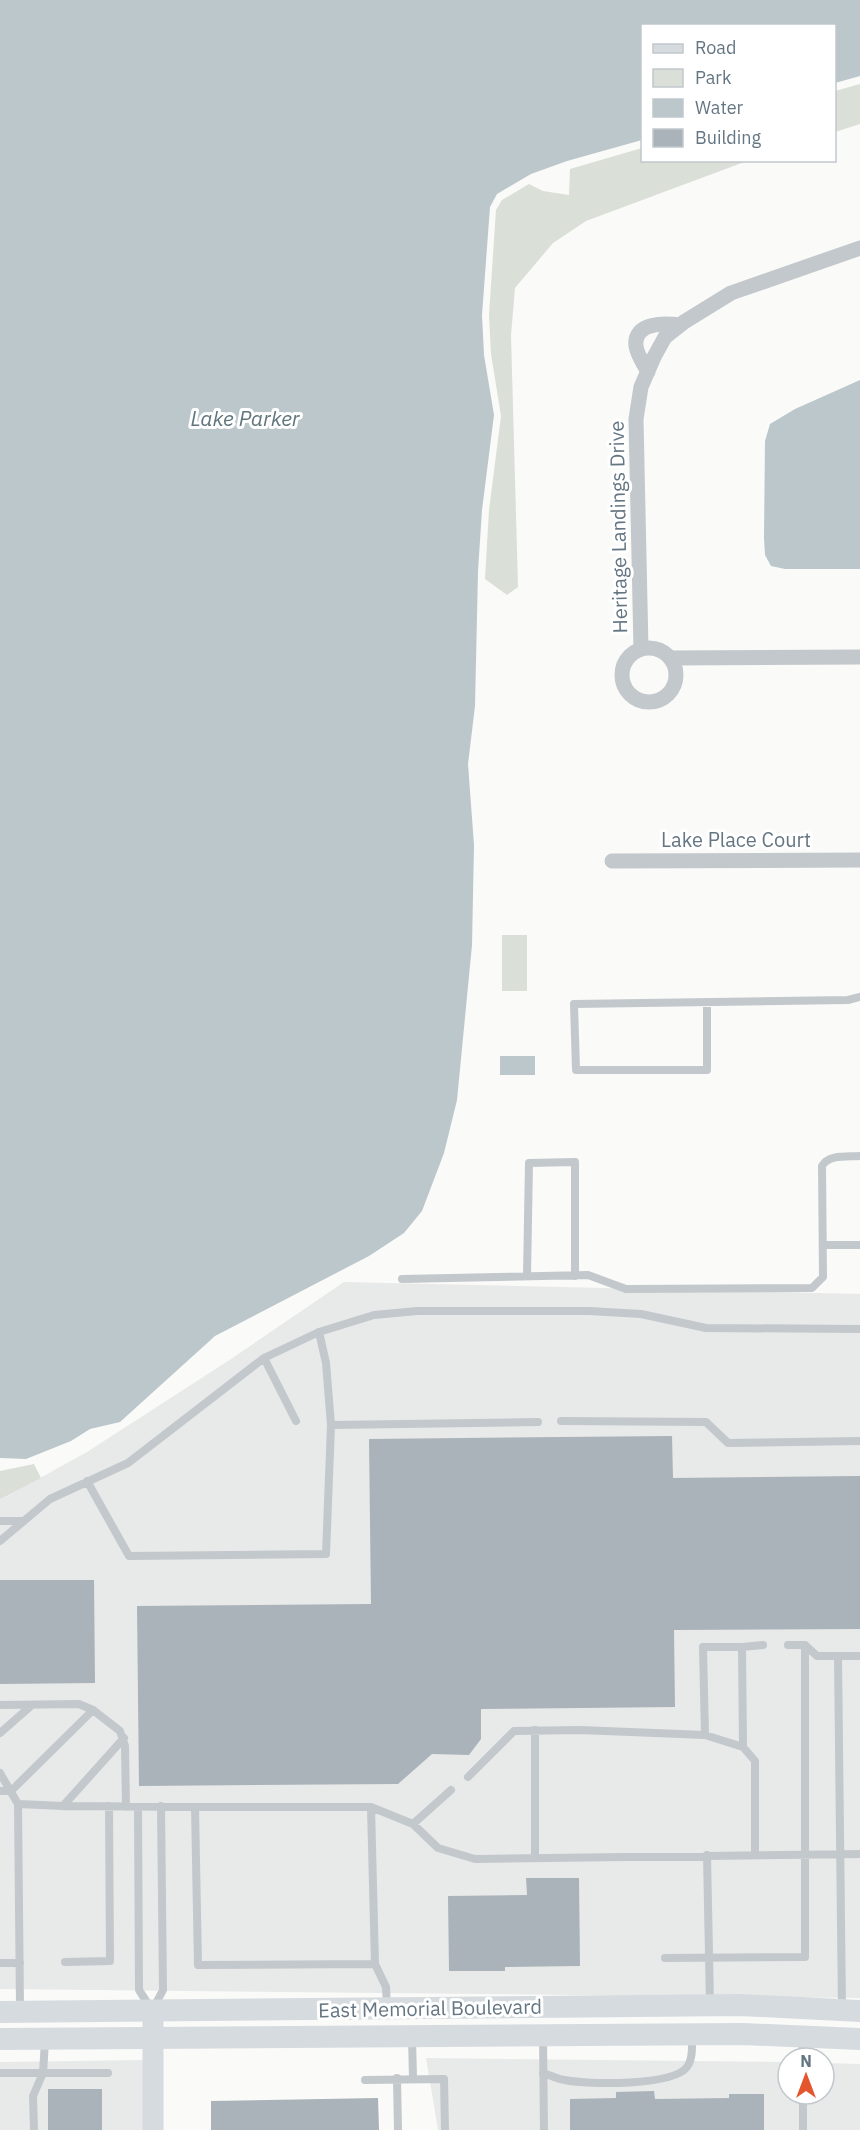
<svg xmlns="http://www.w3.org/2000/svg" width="860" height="2130" font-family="'IBM Plex Sans',sans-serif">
	<rect width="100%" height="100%" fill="#fafaf8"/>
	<path fill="#e8e9e9" d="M344,1282L860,1294V1998L0,1989V1498H4L87,1452L231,1359Z
		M426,2058L788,2062V2094H824V2063L860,2064V2130H438Z
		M145,2060V2130H0V2062Z"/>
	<path fill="#dadfd7" d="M860,84V124L835,132V91Z
		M642,148V160L747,161L586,221L553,243L515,288L511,335L518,587L507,595L485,579L489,510L501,416L491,354L489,315L496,210L502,200L529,184L543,191L569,195L570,169Z
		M502,935H527V991H502Z
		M34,1464L41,1478L3,1498H0V1471Z"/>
	<path fill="#bbc7cb" d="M0,0H860V76L835,83L834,26H642V140L567,161L531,174L497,194L490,207L482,315L484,355L494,415L482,510L478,571L475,706L468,764L474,845L472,945L457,1100L444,1153L422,1211L404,1233L369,1256L215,1336L120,1422L90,1429L71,1441L26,1459L0,1458Z
		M860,380V569H785L771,566L765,555L764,538L765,441L770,424L795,409Z
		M500,1056H535V1075H500Z"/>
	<path fill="#aab3b9" d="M672,1436L673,1478L860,1476V1629L674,1630L675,1707L481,1709V1739L469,1755L432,1754L398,1784L139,1786L137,1606L371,1604L369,1439Z
		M0,1580H94L95,1683L0,1684Z
		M526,1878H579L580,1966L505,1967V1971H449L448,1896L527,1895Z
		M48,2089H102V2130H48Z
		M654,2091L655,2099L729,2098V2094H764V2130H570V2099L616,2098V2092Z
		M378,2098L379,2130H211V2101Z"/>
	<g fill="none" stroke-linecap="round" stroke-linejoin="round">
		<path stroke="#c3c8cc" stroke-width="8" d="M707,1002V1070H576L574,1004L848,1000L860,997
			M823,1245H860
			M527,1276L529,1163L575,1162V1276
			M402,1279L588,1275L626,1289L812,1288L823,1277L822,1166C829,1154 847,1157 860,1156
			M319,1332L326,1363L331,1425L538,1422
			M264,1358L296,1421
			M561,1421L706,1422L728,1443L860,1441
			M87,1481L129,1556L326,1554L331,1425
			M0,1521H24
			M0,1541L50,1499L128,1463L264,1358L319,1332L374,1315L417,1311H589L641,1314L706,1328L860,1329
			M788,1645H805L817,1656H860
			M742,1647L763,1645
			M838,1656L842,2009
			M0,1705L79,1704L93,1710L120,1731L125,1746L126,1807
			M535,1730V1858
			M0,1733L32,1705
			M705,1735L703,1647H742L743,1747
			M0,1773L18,1804
			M468,1777L514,1731L580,1730L705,1735L743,1747L755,1761V1854
			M0,1791H11L93,1710
			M63,1806L124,1738
			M138,1807L139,1990L150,2007
			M195,1807H371L413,1824L438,1848L475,1859L860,1854
			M371,1807L375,1964
			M413,1824L451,1790
			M707,1855L710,2004
			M665,1958L805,1957V1645
			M65,1962L110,1961L109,1806
			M0,1963H20
			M154,2007L163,1990L161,1806
			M20,2009L18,1804L63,1806L195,1807L198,1965L375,1964L386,1987L387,2007
			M543,2037L544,2130
			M412,2038L413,2078
			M802,2058L803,2038
			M0,2073H108
			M543,2073C550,2075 558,2079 565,2080C588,2085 673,2086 687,2067C693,2059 692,2046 692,2036
			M397,2078L398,2130
			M365,2080L444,2079L445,2130
			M803,2094V2130
			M34,2130L33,2096L43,2073L45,2041"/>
		<path stroke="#c3c8cc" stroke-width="15" d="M648,372C644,364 637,355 636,346C633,322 665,323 680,325
			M622 675a27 27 0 1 1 54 0a27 27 0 1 1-54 0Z
			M641,649L636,419L641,387L654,357L665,337L684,322L731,293L860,248
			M670,658L860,657
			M612,861L860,860"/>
		<path stroke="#d6dbdf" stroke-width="21" d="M153,2011V2130"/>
		<path stroke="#d6dbdf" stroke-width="22" d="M0,2012L740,2005L860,2011
			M0,2039L743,2034L860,2039"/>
	</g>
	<g text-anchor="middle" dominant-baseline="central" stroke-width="6" stroke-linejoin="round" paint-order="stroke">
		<g font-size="20" fill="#657683" stroke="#fff">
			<text transform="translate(618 527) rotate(-91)">Heritage Landings Drive</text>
			<text x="736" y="839">Lake Place Court</text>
			<text transform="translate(430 2008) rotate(-1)">East Memorial Boulevard</text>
		</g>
		<g font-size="21" font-style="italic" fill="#60757c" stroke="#fff">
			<text x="245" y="418">Lake Parker</text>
		</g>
	</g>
	<rect x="641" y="24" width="195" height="138" fill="#ffffff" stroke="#c1c8cd" stroke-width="1.5"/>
	<rect x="653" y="44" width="30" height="9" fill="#d6dbdf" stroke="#c1c8cd" stroke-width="1.5"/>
	<text x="695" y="54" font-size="18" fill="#657683">Road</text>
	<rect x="653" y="69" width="30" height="18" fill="#dadfd7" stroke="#c1c8cd" stroke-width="1.5"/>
	<text x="695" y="84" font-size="18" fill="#657683">Park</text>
	<rect x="653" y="99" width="30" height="18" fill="#bbc7cb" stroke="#c1c8cd" stroke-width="1.5"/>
	<text x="695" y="114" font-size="18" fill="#657683">Water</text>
	<rect x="653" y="129" width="30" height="18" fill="#aab3b9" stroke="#c1c8cd" stroke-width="1.5"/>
	<text x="695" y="144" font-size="18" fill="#657683">Building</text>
	<g transform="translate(806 2076)"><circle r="28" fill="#ffffff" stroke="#c1c8cd" stroke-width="1.5"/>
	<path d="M0-4.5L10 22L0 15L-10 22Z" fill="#e4572e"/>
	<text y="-9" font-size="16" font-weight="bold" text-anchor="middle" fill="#657683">N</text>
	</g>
</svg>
